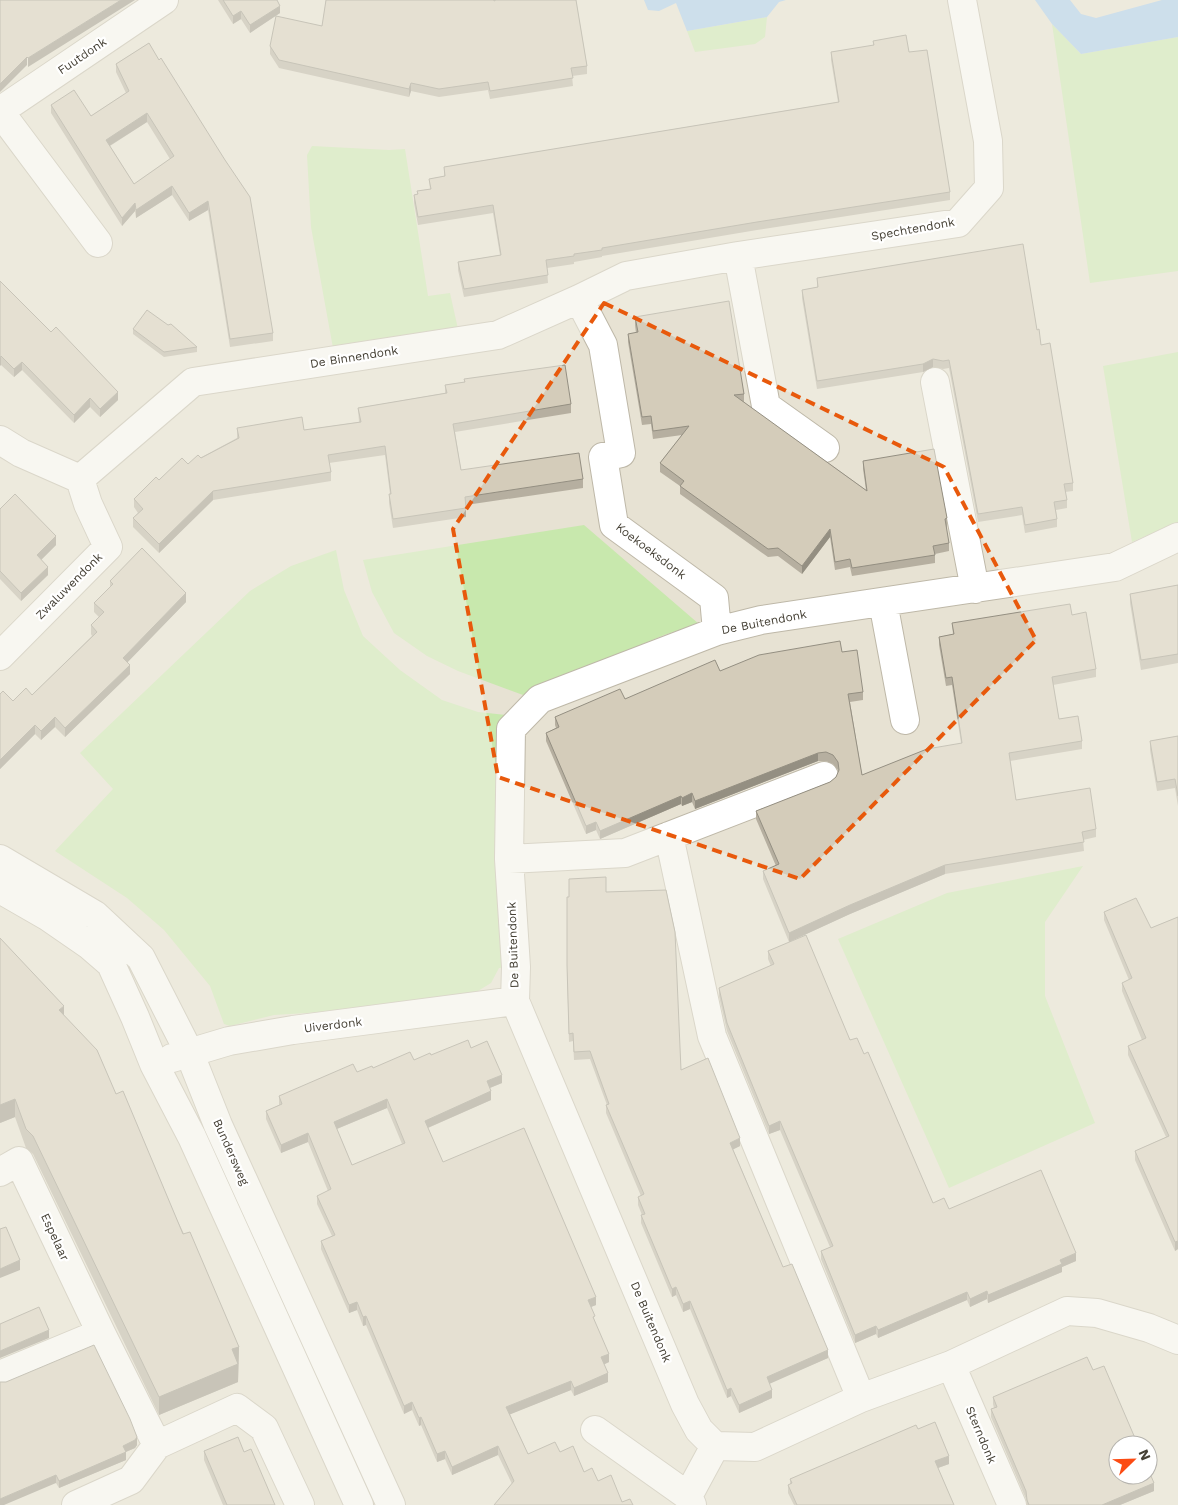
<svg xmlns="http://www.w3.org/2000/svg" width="1178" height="1505" font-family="'Work Sans',sans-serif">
	<rect width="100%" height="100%" fill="#f3f0e5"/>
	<path fill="#e7e2d3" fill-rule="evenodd" d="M0,0H1178V1505H0ZM1118,1445H1148V1475H1118Z"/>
	<path fill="#c8e8ad" d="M767,17L765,37L755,44L695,52L687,31Z
		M1052,24L1081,54L1178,37V271L1090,283Z
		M312,146L389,150L405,149L428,296L450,293L458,329L333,348L311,227L307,155Z
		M1178,352V522L1132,542L1103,366Z
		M584,525L699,624L664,635L523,695L458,671L427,656L394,633L372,592L363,560Z
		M336,550L344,590L363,636L400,670L442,700L478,712L506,715L503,718L497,744L498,867L516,967L499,968L491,983L468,997L340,1011L274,1015L230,1026L224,1024L210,986L164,930L127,898L55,851L113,789L80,753L250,591L291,566Z
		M1083,866L1045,922V996L1095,1123L949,1188L838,939L947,893Z"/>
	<path fill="#a0c9f1" d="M644,0H786L779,2L767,17L687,31L676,3L659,11L648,10Z
		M1035,0H1070L1081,14L1096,18L1162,0H1178V37L1081,54L1052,24Z"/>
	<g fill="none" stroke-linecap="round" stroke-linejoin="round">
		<g stroke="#beb8a8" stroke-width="30">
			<path id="minor" d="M0,111L164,0
				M0,112L98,243
				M738,256L766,406L825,448
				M579,299L603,345L621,453L603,457L614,525L714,598L717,631
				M935,382L975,589
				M0,440L21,453L80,479L193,382L498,335L579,299L626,276L738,256L958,223L989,188L988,141L962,0
				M1178,537L1115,567L761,620L717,631L540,699L511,729L509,859L516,967L515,1001L685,1404L699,1430L715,1446L755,1447L861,1398L951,1365L1067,1311L1097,1313L1149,1328L1178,1340
				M883,602L905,720
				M0,656L108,547L88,504L80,479
				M669,836L712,1036L861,1398
				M0,859L95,915L141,958L189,1052L218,1125L391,1505
				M509,859L625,853L824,776
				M0,889L47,916L89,945L111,964L135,1017L154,1064L192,1137L359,1505
				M172,1058L229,1041L293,1030L515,1001
				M0,1172L19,1161L101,1333L157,1445L131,1480L76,1505
				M951,1365L1012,1505
				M0,1375L101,1333
				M595,1430L688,1496L692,1505
				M157,1445L237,1408L264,1428L300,1505
				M688,1496L715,1446"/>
		</g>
		<use href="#minor" stroke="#fff" stroke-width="28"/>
	</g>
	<path fill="#b6afa0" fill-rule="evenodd" d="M218,0H277L280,13L250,33L241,19L233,24Z
		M326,0H576L587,66V74L572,76L573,86L490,99L488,90L439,97L411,91L409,97L279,68L270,54V46L322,26Z
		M873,41L909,52L950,192V200L757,230L602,256V257L574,262V264L547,268L548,283L464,297L458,270V262L500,255L493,213L418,225L414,203V195L417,194V191L430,189L429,179L444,176V167L838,102L831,60V52L873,46Z
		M149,43L273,333V341L230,347L208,210L189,221L172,195L136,218L135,211L122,226L51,113V105L91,116L126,93L116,72V64ZM147,122L170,159L134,184L110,146Z
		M817,278L1037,330L1041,345L1073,483V491L1065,492L1067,500V508L1056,510L1057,519V527L1025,533L1022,515L978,522L949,368L943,369L933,367L923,372L817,389L802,298V290L817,287Z
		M0,281L118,400L100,417L90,407L74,423L22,370L14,377L1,365Z
		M635,317L744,394V402H743L866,490L863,469V461L947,518V527H946L949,543V551L935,554V563L852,576L850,567L835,570L830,537L802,574L778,556L768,557L680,494V486L660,472V463L682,435L653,439L651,424L642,425L628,342V334L636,333L635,325Z
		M133,329L197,347V352L164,357L133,334Z
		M464,379L571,404V413L455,432L461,470L583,479V488L466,505V517L393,528L389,503V494H390L385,455L329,463L331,472V481L213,500L159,553L133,527V518L138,513L134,507V499L159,480L237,438V428L304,430L359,422L358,408L445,393V385L464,382Z
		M0,509L56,545L41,560L48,575L21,601L0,579Z
		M110,581L186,602L127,662L130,674L65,737L55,727L41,740L35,734L0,769V694L13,701L32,695L92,636L91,634V625L99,617L94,612V603L110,588Z
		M1178,585V663L1141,670L1130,603V594Z
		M1072,615L1096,669V677L1053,685L1059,719L1082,741V749L1010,761L1016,800L1096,829V837L1083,840L1084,851L945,874L850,914L789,942L763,879V871L776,866L756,819V811L830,782L836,777L839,772L838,770L833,764L826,761H818L695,809L692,802L682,806L681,804L600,839L596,830L586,834L546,741V733L556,728L555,725V717L625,699L720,671L842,652L863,692V700L850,702L862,775L961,743L952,685L946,686L939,645V637L953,634L952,623Z
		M1178,736V806L1175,788L1157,791L1150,750V741Z
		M606,892L681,1070L740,1146L733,1149L783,1267L828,1358L769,1383L772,1398L739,1413L731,1396L727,1398L690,1309L683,1312L676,1295L672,1297L641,1223V1215H642L638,1205V1197L641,1196L606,1113V1105H607L590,1059L574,1060L573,1041L569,1042L567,973Z
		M1104,912L1151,928L1178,917V1249L1175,1251L1135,1160V1151L1166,1137L1128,1055V1046L1142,1040L1122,991V983L1129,980L1104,920Z
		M768,951L864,1054L933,1203L949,1209L1076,1261L1062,1267V1272L988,1303L987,1299L970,1307L967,1300L878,1338L876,1334L855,1343L821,1259V1251L830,1247L780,1130L769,1134L727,1031L719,996V988L771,966L768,959Z
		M64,1016L116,1094L239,1347L238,1382L159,1415L33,1154L26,1148L15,1117L0,1123Z
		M471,1048L502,1083L490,1088L491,1100L428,1128L443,1162L596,1305L591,1307L595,1322L609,1362L604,1364L608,1382L574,1396L571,1390L510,1414L528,1454L560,1452L584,1472L598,1481L622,1502L633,1505L512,1484L498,1455L452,1475L445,1459L437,1462L421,1425L419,1426L412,1410L404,1414L366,1325L363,1326L357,1310L349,1313L321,1249V1241L332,1236L317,1204V1196L328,1191L308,1142L281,1153L266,1119V1111L279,1105V1096L373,1068L414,1060L431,1055ZM387,1108L402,1144L352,1165L337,1129Z
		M1093,1370L1154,1491L1120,1505H1027L1026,1499L991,1417V1409L994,1408L993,1404V1397Z
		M0,1382L137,1445L135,1448L126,1452V1460L59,1488L56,1483Z
		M918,1429L949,1464L938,1468L954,1505H794L788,1493V1485L790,1484V1479Z
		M204,1451L244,1452L275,1505H223L204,1460Z"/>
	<path fill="#948f82" d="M121,0H135L28,67V58Z
		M280,6V13L250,33V25Z
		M241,11V19L233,24V16Z
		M27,57V65L0,92V84Z
		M411,83V91L409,97V89Z
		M147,113V122L106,148V140Z
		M172,186V195L136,218V210Z
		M208,201V210L189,221V213Z
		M135,203V211L122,226V218Z
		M1,356V365L0,366V358Z
		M933,359V367L923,372V364Z
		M22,362V370L14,377V369Z
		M118,392V400L100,417V409Z
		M90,398V407L74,423V415Z
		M213,491V500L159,553V544Z
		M830,529V537L802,574V566Z
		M56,536V545L37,564V555Z
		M48,567V575L21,601V593Z
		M186,593V602L123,667V658Z
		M130,665V674L65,737V728Z
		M55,717V727L41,740V731Z
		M35,725V734L0,769V760Z
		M818,753V761L695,809V801Z
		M692,793V802L682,806V798Z
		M681,796V804L600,839V831Z
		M596,822V830L586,834V826Z
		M945,865V874L850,914L789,942V933L850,905Z
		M64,1006V1024L59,1010Z
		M502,1075V1083L487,1089V1081Z
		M491,1091V1100L425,1129V1121Z
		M15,1099V1117L0,1123V1105Z
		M387,1099V1108L334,1130V1122Z
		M780,1121V1130L769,1134V1126Z
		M308,1133V1142L281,1153V1145Z
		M740,1138V1146L730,1151V1143Z
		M1178,1241V1249L1175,1251V1242Z
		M1076,1253V1261L1062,1267V1272L988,1303V1295L1060,1260Z
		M20,1260V1270L0,1278V1269Z
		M676,1287V1295L672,1297V1289Z
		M987,1291V1299L970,1307V1299Z
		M967,1292V1300L878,1338V1330Z
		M596,1297V1305L588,1308V1300Z
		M690,1301V1309L683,1312V1304Z
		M357,1302V1310L349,1313V1305Z
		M366,1316V1325L363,1326V1317Z
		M876,1326V1334L855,1343V1335Z
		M49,1330V1338L0,1358V1351Z
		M239,1347L238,1382L159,1415V1397L232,1349Z
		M828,1350V1358L767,1385V1377Z
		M609,1354V1362L601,1366V1357Z
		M608,1373V1382L574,1396V1388Z
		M571,1381V1390L506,1416V1407Z
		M731,1388V1396L727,1398V1390Z
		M772,1390V1398L739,1413V1405Z
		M412,1402V1410L404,1414V1406Z
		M421,1417V1425L419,1426V1418Z
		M137,1437V1445L135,1448L123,1453V1446Z
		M498,1446V1455L452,1475V1467Z
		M445,1451V1459L437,1462V1454Z
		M126,1452V1460L59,1488V1481Z
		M949,1456V1464L935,1469V1461Z
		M56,1475V1483L4,1505H0V1499Z
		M1154,1483V1491L1120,1505H1102Z"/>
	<path fill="#d4ccba" stroke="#948f82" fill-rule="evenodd" d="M0,0H121L28,58L27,57L0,84Z
		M223,0H277L280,6L250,25L241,11L233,16Z
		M326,0H493L495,1V0H576L587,66L571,68L573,78L490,91L488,82L439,89L411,83L409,89L279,60L270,46L276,16L322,26Z
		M906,35L909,52L927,50L950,192L757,222L602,248V250L574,254V256L546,260L548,275L464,289L458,262L501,255L493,205L418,217L414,195L418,194L417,191L431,189L429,179L445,176L444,167L839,102L831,52L874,45L873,41Z
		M149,43L159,60L161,58L225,160L250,197L273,333L230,339L208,201L189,213L172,186L136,210L135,203L122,218L51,105L74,90L91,116L129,91L116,64ZM147,113L174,156L134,184L106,140Z
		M1023,244L1037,330L1039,329L1041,345L1050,343L1073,483L1064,484L1067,500L1054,502L1057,519L1025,525L1022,507L978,514L949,360L943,361L933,359L923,364L817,381L802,290L818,287L817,278Z
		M0,281L51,332L56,327L118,392L100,409L90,398L74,415L22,362L14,369L1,356L0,358Z
		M729,301L744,394L734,395L867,491L863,461L934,449L947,518L945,519L949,543L933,546L935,555L852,568L850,559L835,562L830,529L802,566L778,548L768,549L680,486L684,481L660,463L689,426L653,431L651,416L642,417L628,334L638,332L635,317Z
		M147,310L168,325L171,324L197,347L164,352L133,329Z
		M565,365L571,404L453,424L461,470L579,453L583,479L465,497L466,508L393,519L389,494H391L385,446L328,455L331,472L213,491L159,544L133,518L143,509L134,499L156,477L159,480L182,458L188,464L198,455L201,458L239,438L237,428L302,417L304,430L361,422L358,408L447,393L445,385L465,382L464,379Z
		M15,494L56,536L37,555L48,567L21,593L0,571V509Z
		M142,548L186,593L123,658L130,665L65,728L55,717L41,731L35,725L0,760V694L3,691L13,701L26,688L32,695L97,632L91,625L104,612L94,603L113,584L110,581Z
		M1178,585V654L1141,660L1130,594Z
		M1070,604L1072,615L1086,612L1096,669L1052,677L1059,719L1078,716L1082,741L1009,753L1016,800L1090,788L1096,829L1082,832L1084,842L945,865L850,905L789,933L763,871L779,864L756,811L830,782L836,777L839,770L838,762L833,755L826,752L818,753L695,801L692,793L682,798L681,796L600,831L596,822L586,826L546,733L559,727L555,717L620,689L625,699L715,660L720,671L759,655L840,641L842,652L857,650L863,692L848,694L862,775L927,749L962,743L952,677L946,678L939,637L954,634L952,623Z
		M1178,736V796L1175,779L1157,782L1150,741Z
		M606,877V892L666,890L675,932L681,1070L708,1058L740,1138L730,1143L783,1267L792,1264L828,1350L767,1377L772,1390L739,1405L731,1388L727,1390L690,1301L683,1304L676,1287L672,1289L641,1215L645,1214L638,1197L644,1194L606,1105L609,1104L590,1051L574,1052L573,1033L569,1034L567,965V897H569V879Z
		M1136,898L1151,928L1178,917V1241L1175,1242L1135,1151L1169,1136L1128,1046L1146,1038L1122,983L1132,978L1104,912Z
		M806,935L850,1040L857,1038L864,1054L868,1052L933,1203L944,1198L949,1209L1041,1170L1076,1253L1060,1260L1062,1264L988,1295L987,1291L970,1299L967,1292L878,1330L876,1326L855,1335L821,1251L833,1246L780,1121L769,1126L727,1023L719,988L774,964L768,951Z
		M0,938L64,1006L59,1010L97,1050L116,1094L123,1091L183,1234L190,1232L239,1347L232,1349L238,1364L159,1397L33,1136L26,1129L15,1099L0,1105Z
		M468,1040L471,1048L487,1041L502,1075L487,1081L491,1091L425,1121L443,1162L524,1128L596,1297L588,1300L595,1316L593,1317L609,1354L601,1357L608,1373L574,1388L571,1381L506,1407L528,1454L555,1442L560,1452L573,1446L584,1472L592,1468L598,1481L611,1475L622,1502L630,1499L633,1505H494L514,1481L498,1446L452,1467L445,1451L437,1454L421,1417L419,1418L412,1402L404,1406L366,1316L363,1317L357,1302L349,1305L321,1241L335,1235L317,1196L331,1189L308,1133L281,1145L266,1111L282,1104L279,1096L353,1064L357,1072L372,1066L373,1068L410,1052L414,1060L430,1053L431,1055ZM387,1099L405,1143L352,1165L334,1122Z
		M6,1227L20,1260L0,1269V1229Z
		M39,1307L49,1330L0,1351V1324Z
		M94,1345L130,1419L137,1437L135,1440L123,1446L126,1452L59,1481L56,1475L0,1499V1382H6Z
		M1087,1357L1093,1370L1104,1366L1138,1445H1118V1475H1148V1469L1154,1483L1102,1505H1029L1027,1500L1026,1491L991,1409L997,1407L993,1397Z
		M935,1422L949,1456L935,1461L954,1505H797L788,1485L792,1483L790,1479L916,1425L918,1429Z
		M238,1437L244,1452L251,1449L275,1505H227L204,1451Z"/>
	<path d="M0 0H1178V1505H0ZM604,303L944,467L1036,640L800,879L498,777L453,529Z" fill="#f3f0e5" fill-opacity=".55" fill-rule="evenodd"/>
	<path fill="none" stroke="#e8590c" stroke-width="4" stroke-dasharray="10 6" stroke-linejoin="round" d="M604,303L944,467L1036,640L800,879L498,777L453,529Z"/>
	<g text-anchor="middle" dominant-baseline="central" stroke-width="4.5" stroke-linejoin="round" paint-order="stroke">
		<g font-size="12" fill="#454035" stroke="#fff">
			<text transform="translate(82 56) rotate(-34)">Fuutdonk</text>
			<text transform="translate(913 229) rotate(-10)">Spechtendonk</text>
			<text transform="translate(354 357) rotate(-9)">De Binnendonk</text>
			<text transform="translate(651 551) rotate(37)">Koekoeksdonk</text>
			<text transform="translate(69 586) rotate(-45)">Zwaluwendonk</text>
			<text transform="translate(764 622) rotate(-11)">De Buitendonk</text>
			<text transform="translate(513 945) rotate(-92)">De Buitendonk</text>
			<text transform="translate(333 1025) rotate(-7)">Uiverdonk</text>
			<text transform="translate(231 1152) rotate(66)">Bundersweg</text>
			<text transform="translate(55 1237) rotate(65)">Espelaar</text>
			<text transform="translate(651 1322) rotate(67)">De Buitendonk</text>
			<text transform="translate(981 1435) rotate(67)">Sterndonk</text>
		</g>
	</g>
	<g transform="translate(1133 1460) rotate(67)"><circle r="24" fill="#ffffff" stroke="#b5b3ae"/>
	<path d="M0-4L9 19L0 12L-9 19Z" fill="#fc4b13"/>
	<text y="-8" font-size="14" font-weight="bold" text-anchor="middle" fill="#454035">N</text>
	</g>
</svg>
